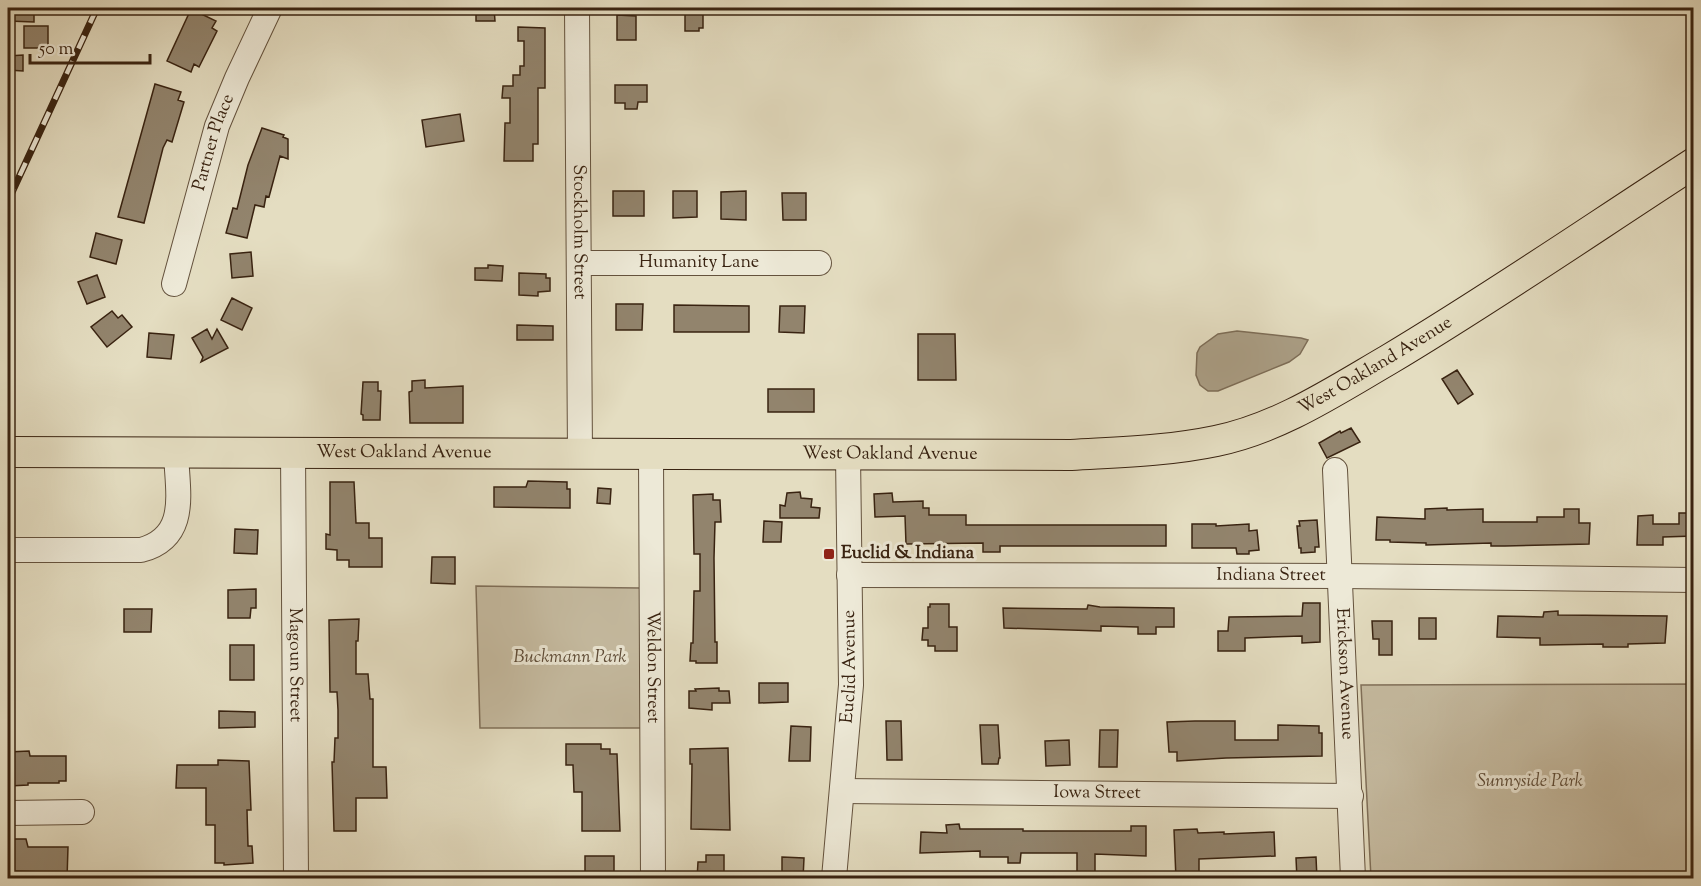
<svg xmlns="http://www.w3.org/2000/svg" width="1701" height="886" font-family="'Sorts Mill Goudy',serif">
	<rect width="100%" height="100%" fill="#e4ddc1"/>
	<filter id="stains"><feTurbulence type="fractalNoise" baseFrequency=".00333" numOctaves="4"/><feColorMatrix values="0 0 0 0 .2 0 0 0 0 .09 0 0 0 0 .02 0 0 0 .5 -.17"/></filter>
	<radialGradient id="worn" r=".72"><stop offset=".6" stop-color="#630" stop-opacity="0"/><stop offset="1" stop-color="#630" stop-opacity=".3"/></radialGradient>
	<path fill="#c7bda3" stroke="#80705a" stroke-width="1.5" d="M476,586L640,588L642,728H480Z
		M1693,684V878H1371L1361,685Z"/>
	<path fill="#aa9e85" stroke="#7d6d57" stroke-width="1.5" d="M1237,331L1301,338L1308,340L1300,354L1289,362L1218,391H1208L1200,385L1196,375L1197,353L1200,347L1218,334Z"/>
	<path fill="#92846d" stroke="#392311" stroke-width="1.5" d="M8,8H34V22L8,21Z
		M476,8H494L495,21H476Z
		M191,9L216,21L212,28L217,31L199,67L194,64L191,72L167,61Z
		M685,11H703V28H699V31H685Z
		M617,15L636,16V40H617Z
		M24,26H48V48H24Z
		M518,27L545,28V88H538V144H533V161H504L505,123H510V98H502L503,86H513V75H520V66H524V41H518Z
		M23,55V71L8,70V56Z
		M155,84L181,92L178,100L184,102L172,142L167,140L163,148L144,223L118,217Z
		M615,85H647V102H638L637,109H625V103H615Z
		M460,114L464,141L426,147L422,120Z
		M262,128L284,135L283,137L288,139V159L280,156L269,197L266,196L264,207L255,205L247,238L226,233L233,208L237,209L248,165Z
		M613,191H644V216H613Z
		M673,191H697V217L673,218Z
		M746,191V220L721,219V192Z
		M782,193H806V220H783Z
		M96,233L122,240L116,264L90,257Z
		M251,252L253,276L232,278L230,254Z
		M488,265L503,266L502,281L475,280V268H488Z
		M519,273L546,274V278H550V291L538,292V296L519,295Z
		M97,275L105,297L87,304L78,282Z
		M232,298L252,308L242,330L221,320Z
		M616,304H643L642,330H616Z
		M674,305L749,306V332H674Z
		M780,306H805L804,333L779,332Z
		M112,311L118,318L122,315L132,327L107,347L91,327Z
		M517,325L553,326V340H517Z
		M207,329L212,339L217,329L228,348L201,362L203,357L192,338Z
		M149,333L174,335L171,359L147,357Z
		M918,334H955L956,380H918Z
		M1457,370L1473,394L1458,404L1442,379Z
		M425,380V388L463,386V423H410L409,392L412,391V381Z
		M363,382H378V391H381L380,420H363V415L361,414Z
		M768,389H814V412H768Z
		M1351,428L1360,442L1327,458L1319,443L1340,431L1341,433Z
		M528,481L567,482V489H570V508L494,507V487H526Z
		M330,482H354L356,523H369V538H382V567H349V560H337V550L326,549V534L330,535Z
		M598,488L611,489L610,504L597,503Z
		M800,492L801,498L812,499L811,507L820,508L819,518H780V505L785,506L787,493Z
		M892,493L893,502L923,501V508H929V515H966V525H1166V546H1000V552H983V543L906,544L905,516L875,517L874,494Z
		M713,494V500H720L721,522H715L714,558L715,642H717V663H696V661H690L691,643H693L694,591H700V554H694L693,495Z
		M1447,508V510L1483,509V522H1537V517H1564V509H1579V523H1590L1589,544L1505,546H1491V543L1426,545V543L1390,542V540H1376L1377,517L1425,519V509Z
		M1679,513H1694V536L1663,537V545H1637L1638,516L1653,515V524H1679Z
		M1317,520L1319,547H1315V552L1301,553V548H1299L1297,526H1300L1299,521Z
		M764,521L782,522L781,542H763Z
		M1192,524H1216V526L1249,524V531L1257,530L1259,550L1249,551V554H1237L1236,548H1192Z
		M235,529L258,530L257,554L234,553Z
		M432,557H455V584L431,583Z
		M256,589V608H251L250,618H228V590Z
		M1303,603H1320V642L1302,643V636L1245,638V651H1218V631H1228L1229,617L1302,616Z
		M930,604H949V627H957V651H935V646H928V640H922L923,628H928V607H930Z
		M1088,605L1100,607L1174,608V627H1156V634H1138V627L1101,626V631L1004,628L1003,608L1087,609Z
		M124,609H152L151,632H124Z
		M1558,611V615L1667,616L1665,643L1628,644V647H1603V644L1545,645H1540V638L1497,637L1498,616L1543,617L1544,612Z
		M1419,618H1436V639H1419Z
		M359,619L358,641H356V674H368L370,699H373V767H386L387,798H356V831H334L332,762H334L335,738H338V710L337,692H330L329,620Z
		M1372,621H1392V655H1379V639H1373Z
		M230,645H254V680H230Z
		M759,683H788V702L759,703Z
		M719,688V691H729L730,703H712V710L689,708V691H696L695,689Z
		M219,711L255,712V727L219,728Z
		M886,721H901L902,760H887Z
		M1195,721H1235V740H1278V725L1319,726V733H1322V756L1226,758L1177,761V752H1169L1167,722Z
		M980,725H998L1000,758H999L998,764H982Z
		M791,726L811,727L810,761H789Z
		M1100,730H1118L1117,767H1099Z
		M1069,740L1070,765L1046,766L1045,741Z
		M566,744H601V749H610V754H617L620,831H582V792H574L573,765H566Z
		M728,748L730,830L691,829L692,764H690V749Z
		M29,751L30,756H66V781H59V783H28V785L9,786L8,752Z
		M218,760L249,761L251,810H247L248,846H252L253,863L224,865V863H215V825H206V788H176L177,765H218Z
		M959,824L960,829H1023V831H1131V826H1146V856L1095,854V879H1077V853H1021L1020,863H1008V857H980V851L920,853L921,832L947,833L946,825Z
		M1197,829L1198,833L1224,832V834L1274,832L1275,856L1199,859V879H1176L1174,830Z
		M11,839H26L28,847H68L67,879H44V872L8,871V845H11Z
		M706,855H724V879H697L698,862H706Z
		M585,856H614V879H585Z
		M782,857L804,858L803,879H782Z
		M1316,857L1317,879H1297L1296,858Z"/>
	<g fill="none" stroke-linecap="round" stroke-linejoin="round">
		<g stroke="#64523d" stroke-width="26">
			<g id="minor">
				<path id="s1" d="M577,8L580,455"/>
				<path id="s2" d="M579,263H819"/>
				<path id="s3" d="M174,284L217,126L237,78L270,8"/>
				<path id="s4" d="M293,452L296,878"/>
				<path id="s5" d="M651,455L653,878"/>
				<path id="s6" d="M1335,470L1353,878"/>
				<path d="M8,550H141C190,537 177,491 176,452"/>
				<path id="s7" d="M849,575L1341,576L1694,580"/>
				<path id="s8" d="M843,791L1351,796"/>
				<path d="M8,813L82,812"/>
				<path id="s9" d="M834,878L851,685L848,455"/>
			</g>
		</g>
		<g stroke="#392311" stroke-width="32">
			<g id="major">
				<path id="s10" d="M8,452L1071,455C1120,452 1168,451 1216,441C1279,428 1333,392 1388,360C1492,298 1592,229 1694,163"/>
			</g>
		</g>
		<use href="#minor" stroke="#ede9d7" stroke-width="24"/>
		<use href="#major" stroke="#e4ddc1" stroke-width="30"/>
		<g stroke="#392311" stroke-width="7">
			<path id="rail" d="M8,201L97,8"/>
		</g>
		<use href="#rail" stroke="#ede9d7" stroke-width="4.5" stroke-dasharray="14" stroke-linecap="butt"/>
	</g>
	<rect fill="#8f2418" stroke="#ede9d7" stroke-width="2" x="823" y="548" width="12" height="12" rx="3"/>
	<g text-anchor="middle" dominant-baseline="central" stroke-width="6" stroke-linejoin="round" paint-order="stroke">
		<g font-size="18" fill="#392311" stroke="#ede9d7">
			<text stroke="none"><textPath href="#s3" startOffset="147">Partner Place</textPath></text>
			<text stroke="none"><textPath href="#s1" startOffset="224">Stockholm Street</textPath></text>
			<text stroke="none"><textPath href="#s2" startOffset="120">Humanity Lane</textPath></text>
			<text stroke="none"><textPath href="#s10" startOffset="1386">West Oakland Avenue</textPath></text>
			<text stroke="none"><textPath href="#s10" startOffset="396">West Oakland Avenue</textPath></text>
			<text stroke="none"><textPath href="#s10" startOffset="882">West Oakland Avenue</textPath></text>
			<text stroke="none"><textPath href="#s7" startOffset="422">Indiana Street</textPath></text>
			<text stroke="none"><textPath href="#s4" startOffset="213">Magoun Street</textPath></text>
			<text stroke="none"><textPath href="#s5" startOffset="212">Weldon Street</textPath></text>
			<text stroke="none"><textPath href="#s9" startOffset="212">Euclid Avenue</textPath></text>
			<text stroke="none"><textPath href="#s6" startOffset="204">Erickson Avenue</textPath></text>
			<text stroke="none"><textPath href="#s8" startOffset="254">Iowa Street</textPath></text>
		</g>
		<g font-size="18" font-weight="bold" fill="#392311" stroke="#ede9d7" text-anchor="start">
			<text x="841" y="554">Euclid &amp; Indiana</text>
		</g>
		<g font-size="18" font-style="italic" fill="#5c4a36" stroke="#ede9d7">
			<text x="570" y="658">Buckmann Park</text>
			<text x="1530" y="782">Sunnyside Park</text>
		</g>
	</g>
	<rect width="1701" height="886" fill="none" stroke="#e4ddc1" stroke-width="30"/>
	<rect x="9" y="9" width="1683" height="868" fill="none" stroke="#392311" stroke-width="3"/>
	<rect x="15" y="15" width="1671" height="856" fill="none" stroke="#392311" stroke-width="1.5"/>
	<path d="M30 54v9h120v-9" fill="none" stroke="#392311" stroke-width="3"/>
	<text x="39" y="54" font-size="18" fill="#392311" stroke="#ede9d7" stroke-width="4.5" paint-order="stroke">50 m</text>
	<rect width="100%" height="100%" filter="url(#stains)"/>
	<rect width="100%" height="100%" fill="url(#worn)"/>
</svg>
